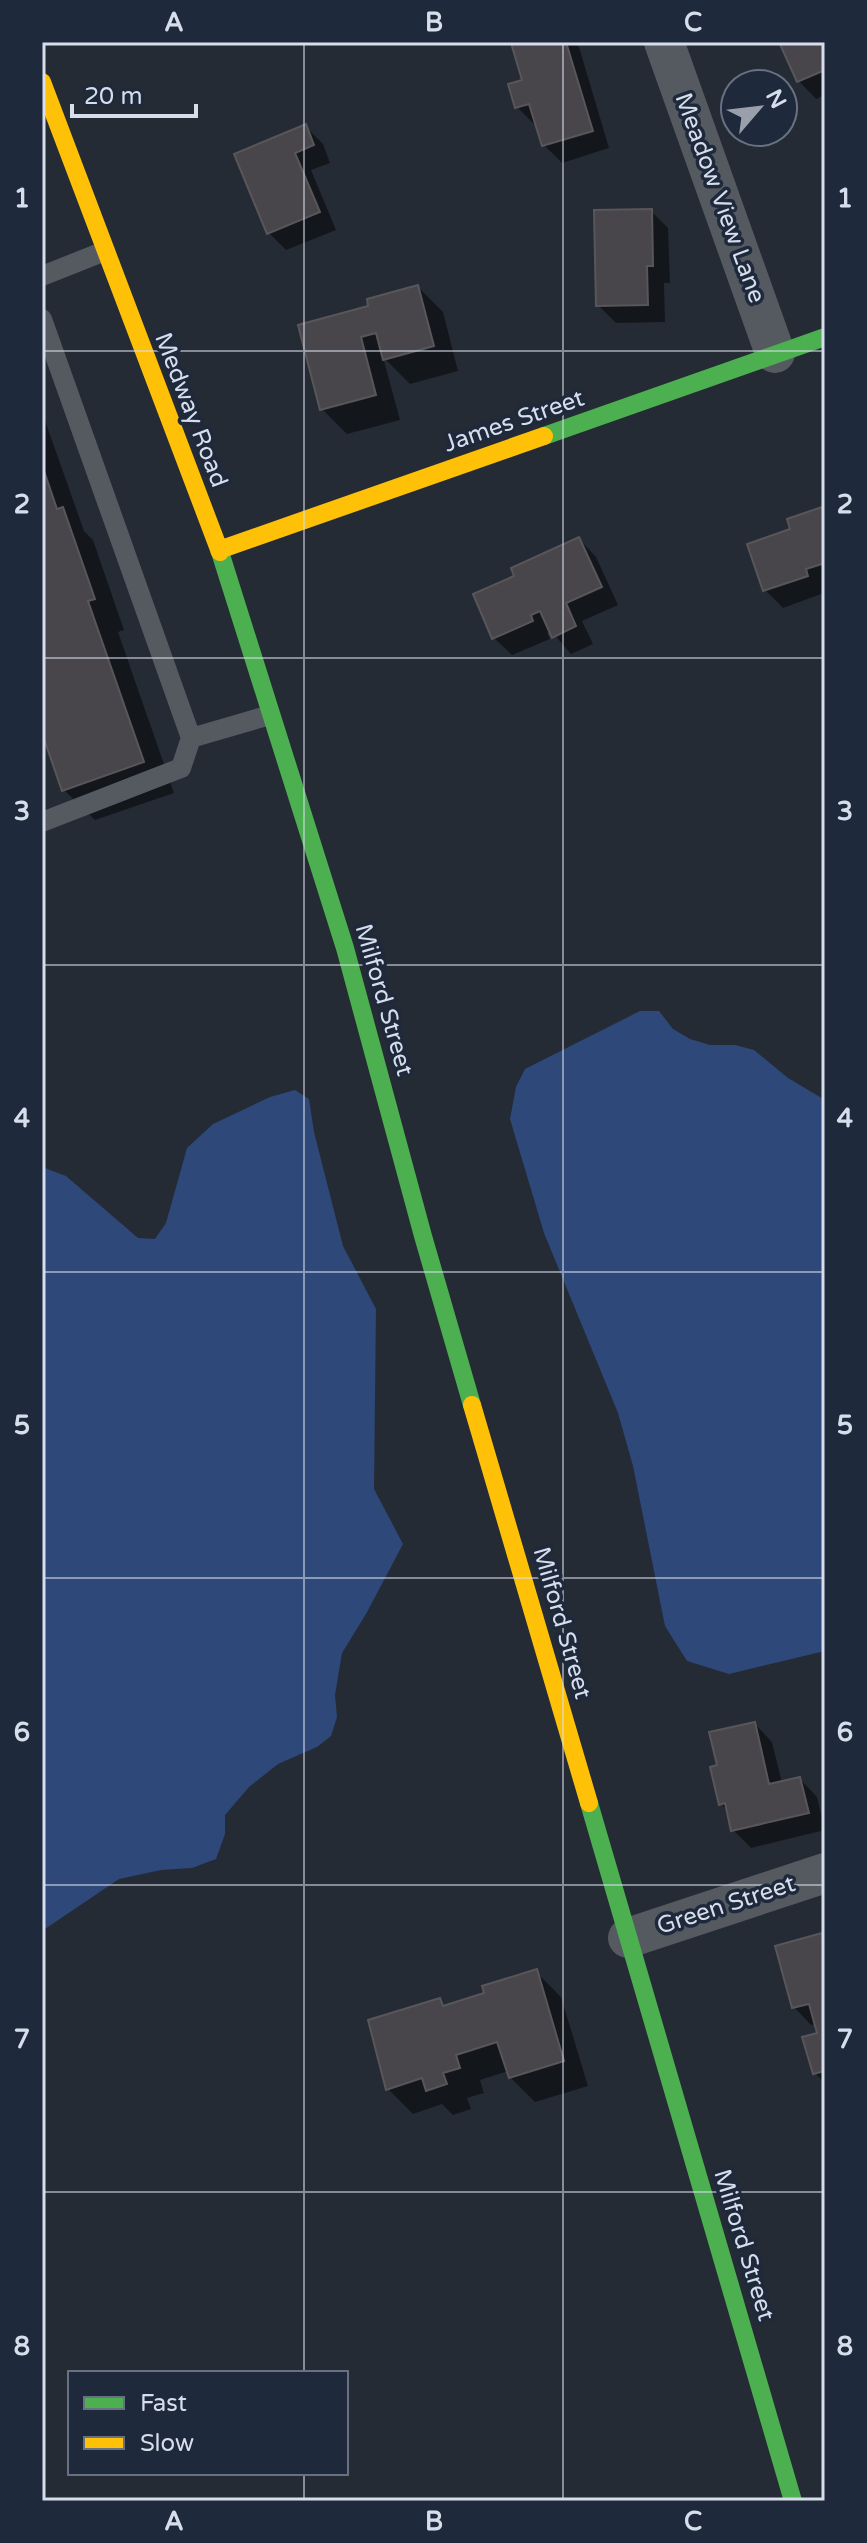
<svg xmlns="http://www.w3.org/2000/svg" width="867" height="2543" font-family="'Varela Round',sans-serif">
	<rect width="100%" height="100%" fill="#252b35"/>
	<path fill="#2d4879" d="M640,1011H659L673,1029L690,1039L710,1045H735L754,1050L788,1078L825,1100V1651L729,1674L687,1661L665,1626L633,1466L618,1413L544,1233L510,1119L516,1087L525,1069Z
		M295,1090L309,1099L314,1132L343,1246L376,1309L374,1489L403,1544L366,1614L342,1653L335,1695L337,1717L331,1736L317,1747L278,1764L249,1787L225,1815V1834L216,1859L192,1868L161,1870L119,1879L42,1931V1167L66,1176L138,1238L155,1239L166,1223L187,1148L213,1124L270,1097Z"/>
	<path fill="#0007" d="M519,42H574L579,47L609,148L562,163L544,145L538,124L535,125L517,107L525,81L513,44Z
		M782,42H825V95L816,99L799,81Z
		M305,126L323,144L330,163L311,170L336,230L286,250L269,233L236,155Z
		M651,211L668,228L670,283H664L665,322L616,323L598,305Z
		M418,287L443,312L458,371L410,384L383,357L400,420L347,434L322,409L371,307Z
		M42,412L84,531L93,540L124,630L118,632L174,793L95,820L64,790L42,727Z
		M825,508L824,593L783,608L765,590Z
		M579,539L596,557L618,605L582,621L593,644L571,654L551,631L547,633L550,639L512,655L494,638L517,577Z
		M755,1724L772,1742L782,1783L800,1779L817,1797L825,1830L751,1848L733,1830L729,1812L721,1804L719,1767Z
		M821,1936L825,1940V2083L815,2073L819,2035L816,2023L811,2025L794,2007Z
		M536,1972L561,1997L588,2086L535,2102L510,2077L508,2071L480,2080L484,2093L467,2098L471,2109L453,2115L442,2104L413,2114L388,2089L440,2001L446,2007L487,1994Z"/>
	<path fill="#48464a" stroke="#59565a" stroke-width="2" d="M566,42L593,131L542,146L529,104L515,108L508,84L522,80L511,43Z
		M779,42H825V70L797,82Z
		M306,124L314,145L295,153L320,212L267,234L234,154Z
		M652,209L653,266H647L648,305L596,306L594,210Z
		M418,285L434,346L383,360L376,333L361,337L376,395L320,410L298,325L368,306L367,299Z
		M42,465L57,509L63,507L95,599L88,601L144,762L62,791L42,733Z
		M825,506V563L806,569L808,576L763,591L747,544L790,529L787,519Z
		M579,537L602,587L566,603L576,626L552,638L540,611L531,615L533,621L492,639L473,594L514,576L511,568Z
		M755,1722L769,1784L800,1777L809,1813L731,1831L725,1803L719,1805L710,1767L717,1765L709,1732Z
		M822,1933L825,1945V2071L813,2074L802,2037L817,2033L809,2004L792,2008L775,1946Z
		M537,1969L564,2061L509,2078L497,2042L456,2055L460,2068L443,2073L447,2084L426,2091L422,2078L386,2090L368,2020L440,1998L443,2006L484,1993L482,1986Z"/>
	<g fill="none" stroke-linecap="round" stroke-linejoin="round">
		<path stroke="#555a61" stroke-width="20" d="M42,276L105,251
			M42,319L191,738
			M42,822L181,768L191,738L270,715"/>
		<path stroke="#555a61" stroke-width="40" d="M664,42L775,353
			M628,1938L825,1873"/>
		<path stroke="#4caf50" stroke-width="18" d="M544,436L825,337
			M220,552L345,948L423,1236L472,1405
			M589,1803L793,2501"/>
		<path stroke="#ffc107" stroke-width="18" d="M42,82L220,552
			M219,550L544,436
			M472,1405L589,1803"/>
	</g>
	<path fill="none" stroke="#d7deeb" stroke-width="2" stroke-opacity="0.55" d="M304,42V2373M563,42V2501M42,351H825M42,658H825M42,965H825M42,1272H825M42,1578H825M42,1885H825M42,2192H825M304,2473V2501"/>
	<g text-anchor="middle" dominant-baseline="central" stroke-width="7" stroke-linejoin="round" paint-order="stroke">
		<g font-size="24" fill="#d7deeb" stroke="#1e293c">
			<text transform="translate(720 198) rotate(70)">Meadow View Lane</text>
			<text transform="translate(191 410) rotate(69)">Medway Road</text>
			<text transform="translate(514 421) rotate(-19)">James Street</text>
			<text transform="translate(384 1000) rotate(74)">Milford Street</text>
			<text transform="translate(562 1623) rotate(74)">Milford Street</text>
			<text transform="translate(726 1905) rotate(-18)">Green Street</text>
			<text transform="translate(744 2245) rotate(73)">Milford Street</text>
		</g>
	</g>
	<rect width="867" height="2543" fill="none" stroke="#1e293c" stroke-width="88"/>
	<rect x="68" y="2371" width="280" height="104" fill="#1e293c" stroke="#687182" stroke-width="2"/>
	<rect x="84" y="2397" width="40" height="12" fill="#4caf50" stroke="#687182" stroke-width="2"/>
	<text x="140" y="2411" font-size="24" fill="#d7deeb">Fast</text>
	<rect x="84" y="2437" width="40" height="12" fill="#ffc107" stroke="#687182" stroke-width="2"/>
	<text x="140" y="2451" font-size="24" fill="#d7deeb">Slow</text>
	<g transform="translate(759 108) rotate(62)"><circle r="38" fill="#1e293c" stroke="#687182" stroke-width="2"/>
	<path d="M0-6L14 30L0 20L-14 30Z" fill="#999fab"/>
	<text y="-12" font-size="22" font-weight="bold" text-anchor="middle" fill="#d7deeb">N</text>
	</g>
	<path d="M72 104v12h124v-12" fill="none" stroke="#d7deeb" stroke-width="4"/>
	<text x="84" y="104" font-size="24" fill="#d7deeb" stroke="#1e293c" stroke-width="6" paint-order="stroke">20 m</text>
	<rect x="44" y="44" width="779" height="2455" fill="none" stroke="#d7deeb" stroke-width="3"/>
	<g font-size="26" text-anchor="middle" font-weight="bold" fill="#d7deeb">
		<text x="174" y="31">A</text>
		<text x="434" y="31">B</text>
		<text x="693" y="31">C</text>
		<text x="22" y="207">1</text>
		<text x="845" y="207">1</text>
		<text x="22" y="513">2</text>
		<text x="845" y="513">2</text>
		<text x="22" y="820">3</text>
		<text x="845" y="820">3</text>
		<text x="22" y="1127">4</text>
		<text x="845" y="1127">4</text>
		<text x="22" y="1434">5</text>
		<text x="845" y="1434">5</text>
		<text x="22" y="1741">6</text>
		<text x="845" y="1741">6</text>
		<text x="22" y="2048">7</text>
		<text x="845" y="2048">7</text>
		<text x="22" y="2355">8</text>
		<text x="845" y="2355">8</text>
		<text x="174" y="2530">A</text>
		<text x="434" y="2530">B</text>
		<text x="693" y="2530">C</text>
	</g>
</svg>
